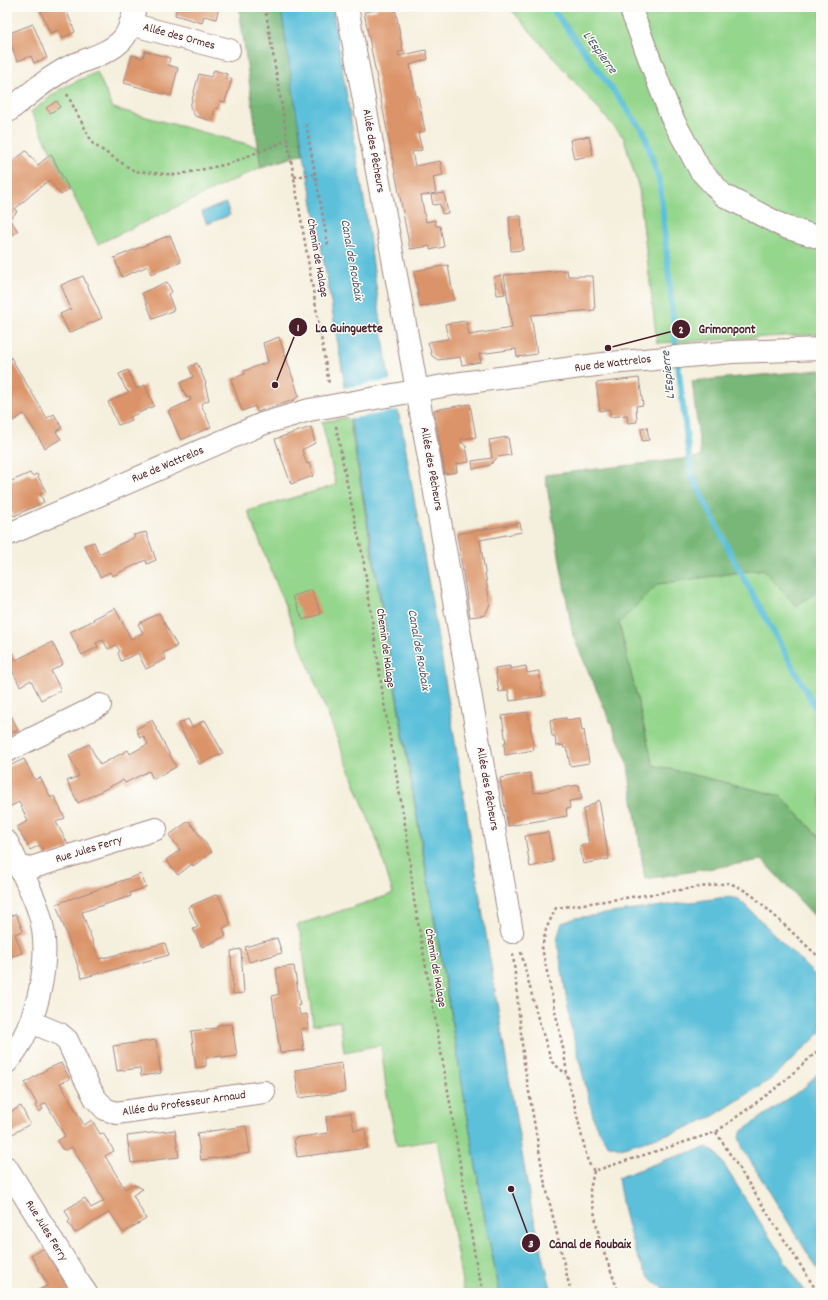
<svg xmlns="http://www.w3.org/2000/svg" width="828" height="1300" font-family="Dekko,sans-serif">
	<rect width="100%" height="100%" fill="#fdfcf7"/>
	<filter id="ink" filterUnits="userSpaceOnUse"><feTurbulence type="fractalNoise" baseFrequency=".025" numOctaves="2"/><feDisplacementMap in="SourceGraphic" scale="8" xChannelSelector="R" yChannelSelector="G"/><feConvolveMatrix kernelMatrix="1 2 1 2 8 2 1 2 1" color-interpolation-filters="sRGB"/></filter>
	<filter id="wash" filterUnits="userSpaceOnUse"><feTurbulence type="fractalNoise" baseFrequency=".012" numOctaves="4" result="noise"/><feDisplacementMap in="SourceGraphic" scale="16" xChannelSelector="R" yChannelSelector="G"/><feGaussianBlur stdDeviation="0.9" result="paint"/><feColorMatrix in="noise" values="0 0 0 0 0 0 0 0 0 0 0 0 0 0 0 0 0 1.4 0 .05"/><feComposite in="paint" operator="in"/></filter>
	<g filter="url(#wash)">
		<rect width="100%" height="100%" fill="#f5efdd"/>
		<path fill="#95d68d" stroke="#707a5c" d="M509,7H821V334L657,343L639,189L624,138Z
			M97,72L113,108L258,147L261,167L98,244L31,112L62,88Z
			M349,417L485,1220L500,1293H464L437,1140L397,1146L387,1095L381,1045L344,1052L340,1021L313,1025L301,935L297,925L393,894L378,843L248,511L336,485L322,422Z
			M763,569L796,605L821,590V839L781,796L653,765L619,623L658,584Z"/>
		<path fill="#78b778" stroke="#616b52" d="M239,7H281L303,154L261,167Z
			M821,370V590L796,606L763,569L658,584L619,623L653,765L781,796L821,839V923L762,860L645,879L627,760L573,636L545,475L701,457L692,381Z"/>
		<path fill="#5cc0da" stroke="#537082" d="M281,7H332L365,206L388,373L402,428L442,661L509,1078L531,1206L552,1293H500L485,1220L327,279L297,117Z
			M226,203L230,215L207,224L202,212Z
			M727,897L739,899L821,981V1032L774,1077L712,1117L681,1130L620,1148L607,1144L595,1124L571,1026L557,939L562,923L576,918Z
			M821,1070V1275L743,1149L739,1137L742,1131L805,1087Z
			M707,1147L717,1154L805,1293H672C666,1289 658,1286 653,1281C633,1263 622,1204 618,1178L665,1160Z"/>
		<path fill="#f5efdd" d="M392,380L400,410L348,419L343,388Z"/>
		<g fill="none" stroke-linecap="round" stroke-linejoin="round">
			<path stroke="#5cc0da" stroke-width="6" d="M551,7L644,132L660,184L675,338L691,474L735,562L821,718"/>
		</g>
		<g id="blocks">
			<path fill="#db9469" d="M39,7H65L75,32L62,38L59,30L50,33Z
				M99,7H109L108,10Z
				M177,7H219L216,19L204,16L202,23L175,15Z
				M376,7H395L403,51L398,52L399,56L426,50L428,59L410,65L416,96H418L425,131L418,133L422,150L412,152L415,166L440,161L443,175L433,177L436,193L421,196L426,222L435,220L436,226H440L444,247L430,250V246L410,249L364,12L377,10Z
				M33,24L47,58L34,63L31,56L17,61L7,34Z
				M145,51L170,58L168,65L178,68L171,96L124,83L132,55L143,58Z
				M214,70L227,74L226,78L232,79L225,102L220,101L218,109L215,108L212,121L195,116L190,107L199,74L211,77Z
				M57,101L60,107L50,113L46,108Z
				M589,136L593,155L574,159L570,140Z
				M26,151L38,165L51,154L69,189L61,195L49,180L32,194L15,209L17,212L9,219L18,231L10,237L7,234V166Z
				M444,193L448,213L442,214L440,204L433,205L431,195Z
				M509,216H521L523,250L511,251Z
				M170,235L181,262L151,274L148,266L122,277L114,258Z
				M448,265L454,300L420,307L414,271Z
				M567,270L568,276H593L595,310L531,315L537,354L517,357L516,349L479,354L481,362L462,365L460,357L438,360L432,356L428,342L448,339L445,324L466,321L469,335L512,328L504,275Z
				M501,275L505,294L497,295L494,277Z
				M83,276L102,318L69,333L60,314L71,309L61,285Z
				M167,282L172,292L168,294L174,310L153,319L142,293Z
				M279,337L299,396L294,400L257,412L255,406L242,411L231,379L245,374L244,371L268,362L263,343Z
				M7,351L47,418L54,414L62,428L56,432L61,439L45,448L24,414L7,425Z
				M197,363L206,383L205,384L209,400L201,404L211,427L181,440L168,411L191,400L190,397L187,398L180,383L193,377L189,367Z
				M128,370L136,389L145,385L154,406L130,417L132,420L118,425L108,402L129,392L127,390H126L119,374Z
				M639,378L643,405L636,406L637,422L628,423L627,415L610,417V409L600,411L596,383Z
				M470,404L476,437L461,439L462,443L466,446L469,462L456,464L457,472L445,474L434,410Z
				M311,427L315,443L302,450L307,464L309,463L313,476L291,484L275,439Z
				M647,427L649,440L642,441L641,428Z
				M508,437L511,455L498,457L490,465L473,469L472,461L492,458L489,440Z
				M30,473L32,476L37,474L46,492L40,494L44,502L14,516L7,505V483Z
				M520,523L522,532L480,540L490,604L485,615L470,617L457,534Z
				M146,532L156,560L147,564L146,560L112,576L110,572L100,577L84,545L94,542L99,554L135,537L133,535Z
				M312,590L321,614L303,620L293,596Z
				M115,608L131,639L143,633L138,624L159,613L177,646L163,653L166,659L146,669L138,653L121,661L118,653L120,651L116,645L108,649L103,640L96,643L98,647L82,655L70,632L94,620L93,619Z
				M52,642L63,664L51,671L61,690L41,700L31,680L20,686L7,660V655L12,653L16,660Z
				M510,666V669L526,666L527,673L539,671L543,696L510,701L508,690L499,692L495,668Z
				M7,707L18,730L7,735Z
				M528,712L534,750L505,755L504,743H506L502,716Z
				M566,718L567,720L580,718L582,731L584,730L589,763L570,766L567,748H564L563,745L556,746L555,736H552L550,720Z
				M188,719L192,727L205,720L223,753L199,764L178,724Z
				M152,720L176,767L153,779L149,771L125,783L123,780L78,803L67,781L79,776L69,755L89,744L100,765L128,750L130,754L148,744L143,736L140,738L136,729Z
				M24,759L35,780L40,777L51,798L54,796L65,818L56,822L70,848L46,857L40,845L30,850L17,827L28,821L19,802L7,808V767Z
				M530,773L534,793L579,785L582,799L569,801L570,808L566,809L567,816L508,826L500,778Z
				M599,800L609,859L583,864L580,846L589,844L583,810Z
				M189,821L212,852L193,866L192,864L178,875L166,860L180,850L169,835Z
				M548,832L553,862L530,867L525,836Z
				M141,874L146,887L130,893L131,896L82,912L99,959L165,943L169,955L82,978L56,904Z
				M218,894L231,924L223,928L226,936L202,947L193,929L198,927L188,907Z
				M7,914L8,917L16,914L23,931L15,934L22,953L7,958Z
				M277,938L282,953L249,962L245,947Z
				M241,949L244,993L233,994L231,951Z
				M294,966L300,1005H298L300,1015L307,1014L309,1028L301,1029L304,1050L280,1053L272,996L279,994L276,968Z
				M232,1024L237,1056L222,1058V1056L206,1058V1066L196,1068L191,1031L217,1028V1025Z
				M156,1040L161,1073L141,1076L140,1068L117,1071L113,1046Z
				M61,1063L70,1079L60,1083L84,1125L92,1120L100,1134L103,1133L114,1151L105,1156L125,1189L133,1184L143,1189L133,1195L146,1219L123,1233L110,1212L75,1233L68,1222L70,1220L65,1210L85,1198L91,1208L104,1201L72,1147L66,1150L62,1149L57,1141L65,1136L46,1103L41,1106L43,1109L39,1112L35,1105L37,1104L25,1083L47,1069Z
				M342,1063L345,1092L299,1098L295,1070Z
				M21,1106L30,1124L7,1137V1114Z
				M351,1113L354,1130L365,1129L367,1148L297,1157L294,1138L328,1133L326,1117Z
				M246,1126L250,1153L201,1160L197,1133Z
				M175,1130L179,1157L131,1163L127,1136Z
				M49,1246L75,1289L68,1293H34L48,1285L31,1255Z"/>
		</g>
	</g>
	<g filter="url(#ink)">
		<use href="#blocks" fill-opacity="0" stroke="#a08784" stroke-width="1"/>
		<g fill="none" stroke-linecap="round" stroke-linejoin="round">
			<g stroke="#a08784" stroke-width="24">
				<path id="minor" d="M347,7L417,390L512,932
					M630,7L671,116L700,170L723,195L785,227L821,238
					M130,24L229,50
					M7,112C27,96 46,79 69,67C86,59 108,54 121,41C130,32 132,19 135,7
					M7,535L262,424L309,410L454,384L611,363L732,352L821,349
					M7,751L100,705
					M7,842C18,865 31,888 39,912C53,957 38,1026 7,1062
					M21,871L156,829
					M31,1022L60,1034L67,1040L85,1079L95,1098L105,1109L116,1113L264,1092
					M7,1168L79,1283L86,1293"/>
			</g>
			<path stroke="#a08784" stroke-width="2.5" stroke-dasharray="3 3" stroke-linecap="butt" d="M265,7L329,384
				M67,94L93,144L134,171L176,175L228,164L288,140
				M306,124L328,245
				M294,177L315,174
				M336,426L346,479L363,557L384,703L407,836L414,900L451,1108L477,1269L484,1293
				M521,952L537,1015L552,1062L566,1074
				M513,954L524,1063L544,1179L571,1293
				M821,959L752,895L737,886L728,883L556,908L546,929L542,948L564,1053L567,1074L588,1162L594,1171L716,1132L775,1089L821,1048
				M716,1132L818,1293
				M594,1171L590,1190L600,1242L619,1293"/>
			<use href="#minor" stroke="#fff" stroke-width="22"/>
		</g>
	</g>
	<g text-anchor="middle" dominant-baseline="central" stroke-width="3" stroke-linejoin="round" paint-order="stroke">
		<g font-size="12" fill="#4a1f2b" stroke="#fdfcf7">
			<text transform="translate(179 37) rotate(15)">Allée des Ormes</text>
			<text transform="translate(373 151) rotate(80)">Allée des Pêcheurs</text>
			<text transform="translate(317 258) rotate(80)">Chemin de Halage</text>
			<text transform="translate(613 364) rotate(-7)">Rue de Wattrelos</text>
			<text transform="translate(168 465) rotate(-23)">Rue de Wattrelos</text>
			<text transform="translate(431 469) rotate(80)">Allée des Pêcheurs</text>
			<text transform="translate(385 648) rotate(82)">Chemin de Halage</text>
			<text transform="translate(487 789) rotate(80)">Allée des Pêcheurs</text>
			<text transform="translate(89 850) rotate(-17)">Rue Jules Ferry</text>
			<text transform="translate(435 968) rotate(80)">Chemin de Halage</text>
			<text transform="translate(184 1104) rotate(-8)">Allée du Professeur Arnaud</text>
			<text transform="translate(46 1231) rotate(58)">Rue Jules Ferry</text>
		</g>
		<g font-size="13" font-style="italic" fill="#505768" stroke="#fdfcf7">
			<text transform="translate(599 53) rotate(54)">L'Espierre</text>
			<text transform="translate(351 260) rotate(80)">Canal de Roubaix</text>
			<text transform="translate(669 375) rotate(-96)">L'Espierre</text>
			<text transform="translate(418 650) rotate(80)">Canal de Roubaix</text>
		</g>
	</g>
	<path fill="none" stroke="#4a1f2b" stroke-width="1.5" d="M275 385L298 327M608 348L681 329M511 1189L531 1243"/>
	<g fill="#4a1f2b" stroke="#fdfcf7" stroke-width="1.5">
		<circle cx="275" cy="385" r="4"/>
		<circle cx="608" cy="348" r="4"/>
		<circle cx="511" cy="1189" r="4"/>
		<circle cx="298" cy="327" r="10"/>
		<circle cx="681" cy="329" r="10"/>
		<circle cx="531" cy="1243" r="10"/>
	</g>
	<g font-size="12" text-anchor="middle" font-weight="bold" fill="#fff">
		<text x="298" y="331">1</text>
		<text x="681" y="333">2</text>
		<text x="531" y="1247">3</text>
	</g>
	<g font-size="13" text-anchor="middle" font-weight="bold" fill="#4a1f2b" stroke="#fdfcf7" stroke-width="3" stroke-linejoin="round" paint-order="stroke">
		<text x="349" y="332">La Guinguette</text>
		<text x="727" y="333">Grimonpont</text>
		<text x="590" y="1248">Canal de Roubaix</text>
	</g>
	<rect width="828" height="1300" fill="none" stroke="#fdfcf7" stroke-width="24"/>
</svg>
